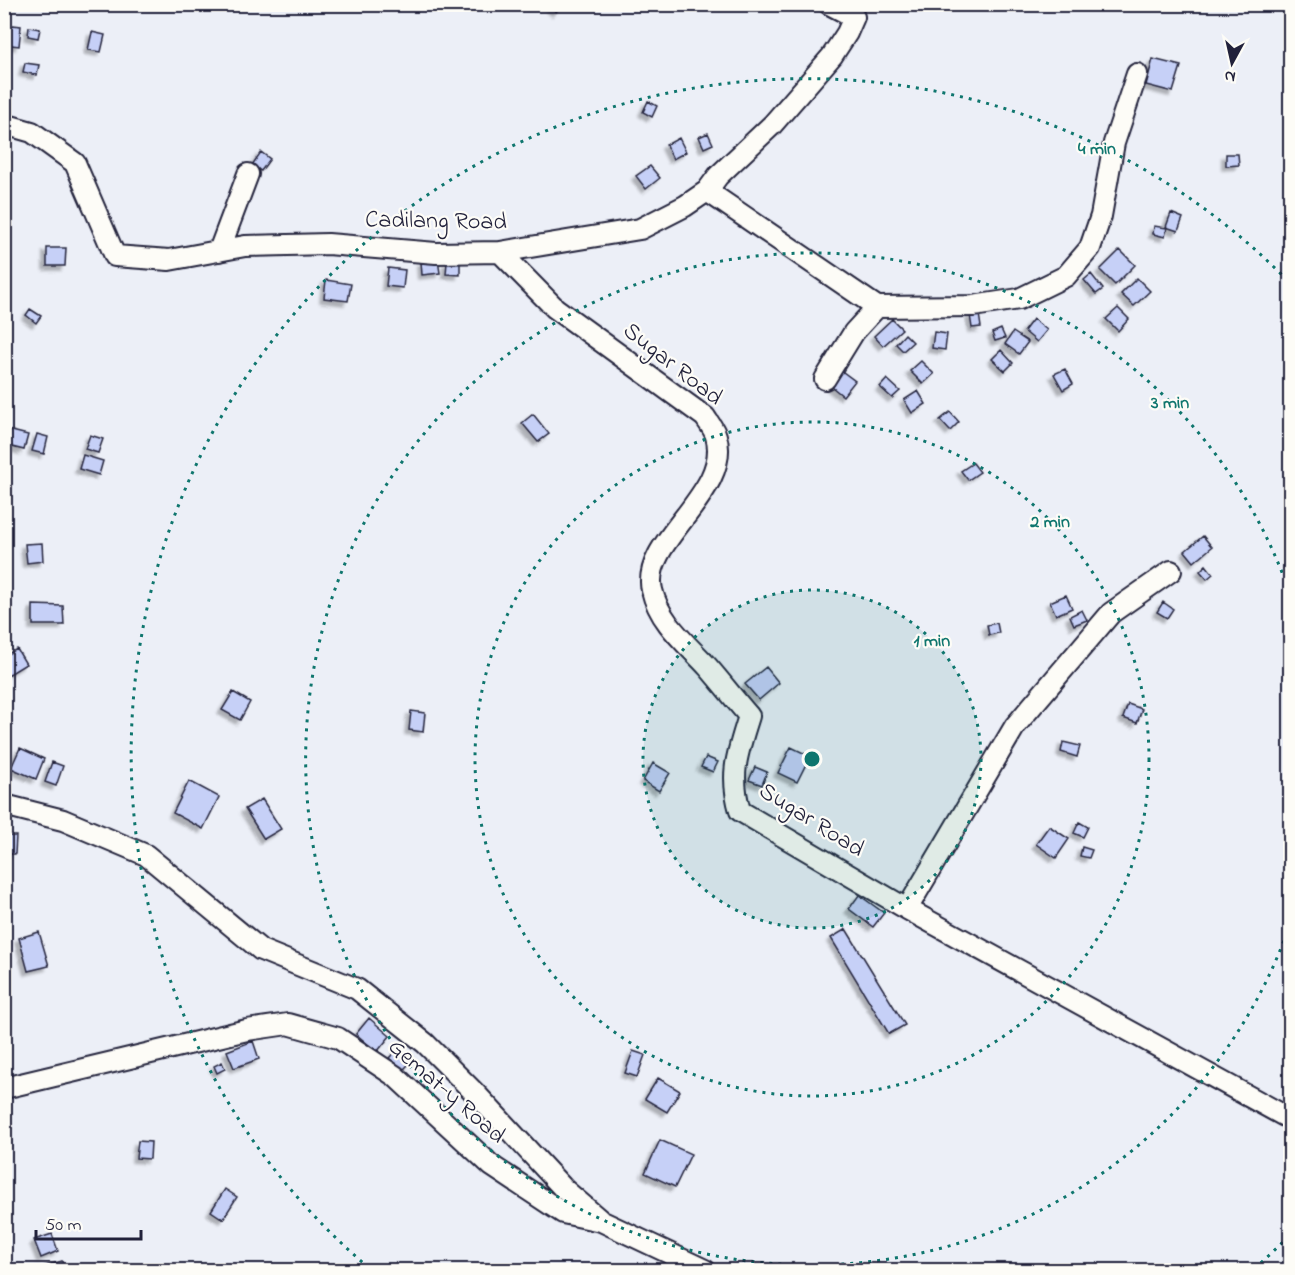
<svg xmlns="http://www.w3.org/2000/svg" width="1295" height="1275" font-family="'Indie Flower',sans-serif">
	<defs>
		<filter id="shadow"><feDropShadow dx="-4" dy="4" stdDeviation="1.5" flood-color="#0004"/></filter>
	</defs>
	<rect width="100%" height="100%" fill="#eceff7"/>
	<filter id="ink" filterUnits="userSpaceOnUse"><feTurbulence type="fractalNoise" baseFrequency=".0167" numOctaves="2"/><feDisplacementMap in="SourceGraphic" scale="12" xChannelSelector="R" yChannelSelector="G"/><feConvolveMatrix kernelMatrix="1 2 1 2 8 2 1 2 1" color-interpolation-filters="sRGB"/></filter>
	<g filter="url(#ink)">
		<path fill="#c6d0f7" stroke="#22223b" stroke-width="1.5" filter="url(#shadow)" d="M547,4H563L556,12Z
			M4,24L21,26L19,46L4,44Z
			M29,27L40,29L38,38L28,36Z
			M92,32L105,35L101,52L88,50Z
			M1153,59L1181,66L1173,92L1146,85Z
			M25,63L39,65L37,75L23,72Z
			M648,101L657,106L652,117L643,112Z
			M708,133L713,144L704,148L699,137Z
			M679,138L686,152L673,159L666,145Z
			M261,152L270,159L261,171L252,165Z
			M1226,154H1238L1239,165L1226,166Z
			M650,166L660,178L646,189L636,176Z
			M1171,213L1183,218L1178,231L1166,227Z
			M1154,226L1167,228L1165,237L1153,234Z
			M47,248H66L65,266H47Z
			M1120,250L1135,265L1115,285L1100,270Z
			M438,260L440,273L422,275L421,262Z
			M447,262L460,263V275L446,274Z
			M388,268L405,270L403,288L386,286Z
			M1091,274L1103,289L1096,294L1084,280Z
			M1137,278L1150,291L1134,306L1121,294Z
			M326,280L351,284L348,301L324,298Z
			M1118,308L1129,319L1118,331L1106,319Z
			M30,309L41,316L36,323L26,315Z
			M979,314L981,327L972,328L970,315Z
			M892,319L902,329L883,346L874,336Z
			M1033,319L1047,330L1037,342L1024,331Z
			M1001,329L1005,338L995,341L992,333Z
			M934,332L947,334L945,350L932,348Z
			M1013,332L1028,342L1019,354L1005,344Z
			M905,334L913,342L903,351L896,344Z
			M1001,350L1013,363L1005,371L992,359Z
			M921,361L934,374L923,384L910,371Z
			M839,369L855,381L843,396L827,383Z
			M1065,369L1073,384L1063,390L1054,374Z
			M887,379L900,391L892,398L880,387Z
			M918,391L926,404L912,413L904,400Z
			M950,412L959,422L950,431L940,420Z
			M533,414L549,434L538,442L522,423Z
			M8,430L28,435L24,450L4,445Z
			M37,434L48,437L44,454L32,451Z
			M90,435L103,439L98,453L85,449Z
			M83,455L103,461L99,475L79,469Z
			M973,463L980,472L968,480L961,471Z
			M1203,536L1212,547L1194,562L1185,551Z
			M42,543L43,561L27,563L25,544Z
			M1206,565L1213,574L1207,579L1200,571Z
			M1066,595L1072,608L1056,615L1050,602Z
			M1163,602L1173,609L1167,618L1157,612Z
			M33,605L63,606L64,625H33Z
			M1082,610L1087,620L1074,625L1070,616Z
			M997,623L999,633L989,635L987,625Z
			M17,649L26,664L8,675L4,669V656Z
			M766,667L779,683L759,700L745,684Z
			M233,692L250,702L240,720L222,710Z
			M1128,704L1142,709L1137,723L1123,718Z
			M411,711L425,713L423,732L409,730Z
			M1063,742L1080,746L1077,757L1061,752Z
			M791,747L810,756L797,782L778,773Z
			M20,748L44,759L36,779L11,768Z
			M706,757L718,762L713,772L701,767Z
			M52,762L63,766L56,786L45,782Z
			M653,763L670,773L659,791L643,781Z
			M755,767L767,772L762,785L749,780Z
			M189,781L219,797L203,829L173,813Z
			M262,799L281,829L264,839L245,809Z
			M1079,822L1088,827L1083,837L1074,833Z
			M1049,826L1069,839L1056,858L1036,844Z
			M4,836H16L15,854H4Z
			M1082,847L1092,850L1089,858L1080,856Z
			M859,895L884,913L873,927L849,909Z
			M846,929L905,1025L889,1034L831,938Z
			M39,932L49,966L28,971L19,938Z
			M369,1018L390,1036L377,1052L356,1034Z
			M253,1041L259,1059L234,1068L227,1051Z
			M397,1050L410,1063L402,1071L389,1058Z
			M633,1051L645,1055L637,1077L625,1073Z
			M222,1062L225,1069L217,1073L214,1066Z
			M658,1078L680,1091L667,1112L645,1099Z
			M4,1100L8,1117L4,1118Z
			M660,1140L691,1154L675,1187L645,1173Z
			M138,1141L151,1142L150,1159L136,1158Z
			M225,1189L237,1197L223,1219L211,1211Z
			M52,1234L58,1251L41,1258L34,1240Z
			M62,1261L64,1270H42V1267Z"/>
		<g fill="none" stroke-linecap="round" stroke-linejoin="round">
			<g stroke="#22223b" stroke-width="24">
				<path id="minor" d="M4,124L32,132L75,163L115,256L169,260L245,246L328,244L436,253L500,252L640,229L685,206L707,191L718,176L772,125L832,56L847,33L854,17L829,4
					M707,191L877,307L973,306L1019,299L1066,276L1090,248L1101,216L1114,143L1137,74
					M219,251L248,174
					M500,252L555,308L705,417C708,422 714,429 716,436C733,492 640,541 652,590C659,622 687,644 708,667C722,683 735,700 749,716C738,752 729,773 740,811L907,909L1290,1119
					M825,379L854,332L877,307
					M4,805L63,820L146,855L261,950L357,989L425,1043L477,1095L564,1189L599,1219
					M907,909L1015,726L1111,613L1171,571
					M4,1088L247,1030L288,1024L338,1038L395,1076L492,1166L563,1213L601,1221L705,1270"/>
			</g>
			<use href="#minor" stroke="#fdfcf7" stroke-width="20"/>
		</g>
	</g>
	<circle cx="812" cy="759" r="169" fill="#0f766e" fill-opacity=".12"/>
	<g fill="none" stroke="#0f766e" stroke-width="3" stroke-dasharray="3 6">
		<circle cx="812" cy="759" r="169"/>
		<circle cx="812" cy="759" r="337"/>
		<path d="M1290 924A506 506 0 1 1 1290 594"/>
		<path d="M1289 1236A675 675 0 0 1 1255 1268M369 1268A675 675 0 1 1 1289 282"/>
	</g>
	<g text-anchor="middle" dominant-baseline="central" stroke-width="4.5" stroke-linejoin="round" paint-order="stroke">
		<g font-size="24" fill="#22223b" stroke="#fdfcf7">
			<text transform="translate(436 222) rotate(1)">Cadilang Road</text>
			<text transform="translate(672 365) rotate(38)">Sugar Road</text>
			<text transform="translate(811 821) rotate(32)">Sugar Road</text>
			<text transform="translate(446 1092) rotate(41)">Gemat-y Road</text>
		</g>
	</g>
	<circle cx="812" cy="759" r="9" fill="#0f766e" stroke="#fdfcf7" stroke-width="3"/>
	<g font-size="18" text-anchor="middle" font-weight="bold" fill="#0f766e" stroke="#fdfcf7" stroke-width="4.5" stroke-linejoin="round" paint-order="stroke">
		<text x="1097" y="154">4 min</text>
		<text x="1170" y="408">3 min</text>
		<text x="1050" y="527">2 min</text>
		<text x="932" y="646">1 min</text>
	</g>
	<rect width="1295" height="1275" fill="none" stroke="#fdfcf7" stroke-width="24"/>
	<rect x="12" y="12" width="1271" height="1251" fill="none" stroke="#22223b" stroke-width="2" filter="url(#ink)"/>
	<g transform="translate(1232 63) rotate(188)" stroke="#fdfcf7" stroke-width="4.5" paint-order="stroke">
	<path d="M0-4.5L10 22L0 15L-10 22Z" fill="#22223b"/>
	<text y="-9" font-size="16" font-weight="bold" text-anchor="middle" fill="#22223b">N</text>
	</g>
	<path d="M36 1230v9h105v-9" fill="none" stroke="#22223b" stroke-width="3"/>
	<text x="45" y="1230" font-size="18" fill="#22223b" stroke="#fdfcf7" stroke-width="4.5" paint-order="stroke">50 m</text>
</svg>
